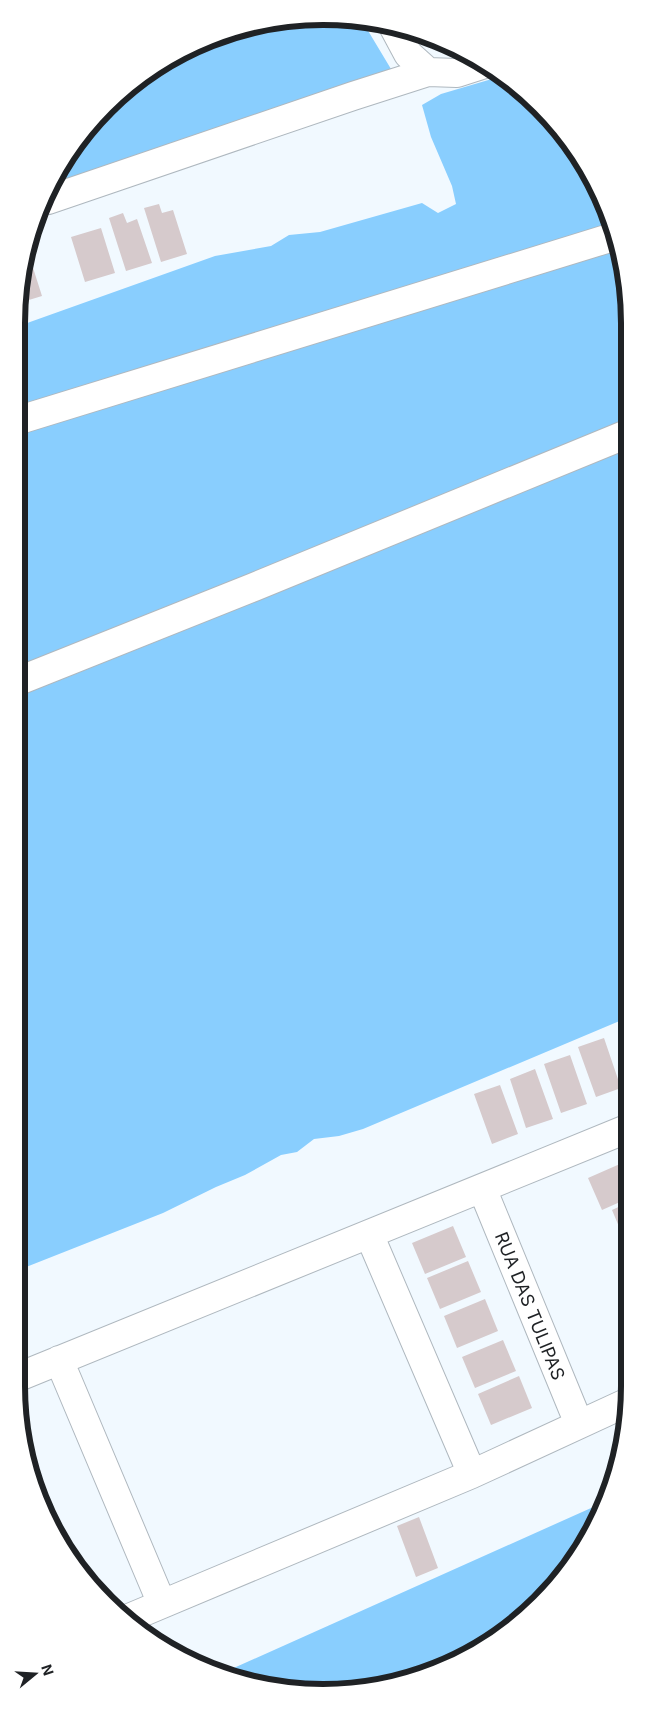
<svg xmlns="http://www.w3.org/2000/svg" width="646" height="1709" font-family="Inter,sans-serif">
	<rect width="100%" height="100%" fill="#f1f9ff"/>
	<path fill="#89cefe" d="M283,19L364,24L394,74L57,182L80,136L170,57Z
		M502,76L554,121L598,188L627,283L629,1017L363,1129L339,1136L314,1139L297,1152L281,1155L245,1175L216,1187L163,1213L16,1271V327L215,256L271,246L289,235L320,232L422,203L438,213L456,204L452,186L431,137L422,105L441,94Z
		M600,1504L567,1573L493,1641L383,1687L283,1690L227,1671Z"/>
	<path fill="#d6cacc" d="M159,204L162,213L173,210L187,254L161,262L144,208Z
		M123,213L127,223L137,219L152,263L126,271L109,218Z
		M101,228L115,273L85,282L71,237Z
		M28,252L42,296L19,303L25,253Z
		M604,1038L621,1088L596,1097L578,1047Z
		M570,1055L587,1104L561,1113L544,1064Z
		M535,1069L553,1119L526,1128L510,1079Z
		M500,1085L518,1134L492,1144L474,1094Z
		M629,1160V1198L602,1210L588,1178Z
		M629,1202V1239L625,1241L612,1210Z
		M453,1226L466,1257L425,1274L412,1243Z
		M468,1261L481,1292L440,1309L427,1278Z
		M485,1299L498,1331L457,1348L444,1316Z
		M503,1340L516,1371L475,1388L462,1357Z
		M519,1376L532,1408L491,1425L478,1394Z
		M419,1517L438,1568L416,1577L397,1526Z"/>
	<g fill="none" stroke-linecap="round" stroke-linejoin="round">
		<g stroke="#afb8bf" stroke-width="30">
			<path id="minor" d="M393,26L408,54L428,72L457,73L485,64
				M48,200L353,96L428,72
				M16,421L613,237
				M16,682L254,587L627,434
				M482,1188L579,1424
				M369,1234L472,1474
				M59,1360L162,1604
				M16,1378L629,1128
				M129,1618L472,1474L628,1402"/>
		</g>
		<use href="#minor" stroke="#fff" stroke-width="28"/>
	</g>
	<g text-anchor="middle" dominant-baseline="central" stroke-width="4" stroke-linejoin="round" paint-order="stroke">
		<g font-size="18" fill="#1f2225" stroke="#fff">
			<text transform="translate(530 1306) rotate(68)">RUA DAS TULIPAS</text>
		</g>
	</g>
	<path d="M0 0H646V1709H0ZM323 25H323A298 298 0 0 1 621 323V1386A298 298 0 0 1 323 1684H323A298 298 0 0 1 25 1386V323A298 298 0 0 1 323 25Z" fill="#fff" fill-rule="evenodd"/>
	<path fill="none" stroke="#1f2225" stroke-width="6" d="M323 25H323A298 298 0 0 1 621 323V1386A298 298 0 0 1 323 1684H323A298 298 0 0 1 25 1386V323A298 298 0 0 1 323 25Z"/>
	<g transform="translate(35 1674) rotate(72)" stroke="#ffffff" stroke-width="4" paint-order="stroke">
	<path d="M0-4L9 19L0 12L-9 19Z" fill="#1f2225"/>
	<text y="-8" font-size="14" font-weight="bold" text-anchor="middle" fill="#1f2225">N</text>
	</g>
</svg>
